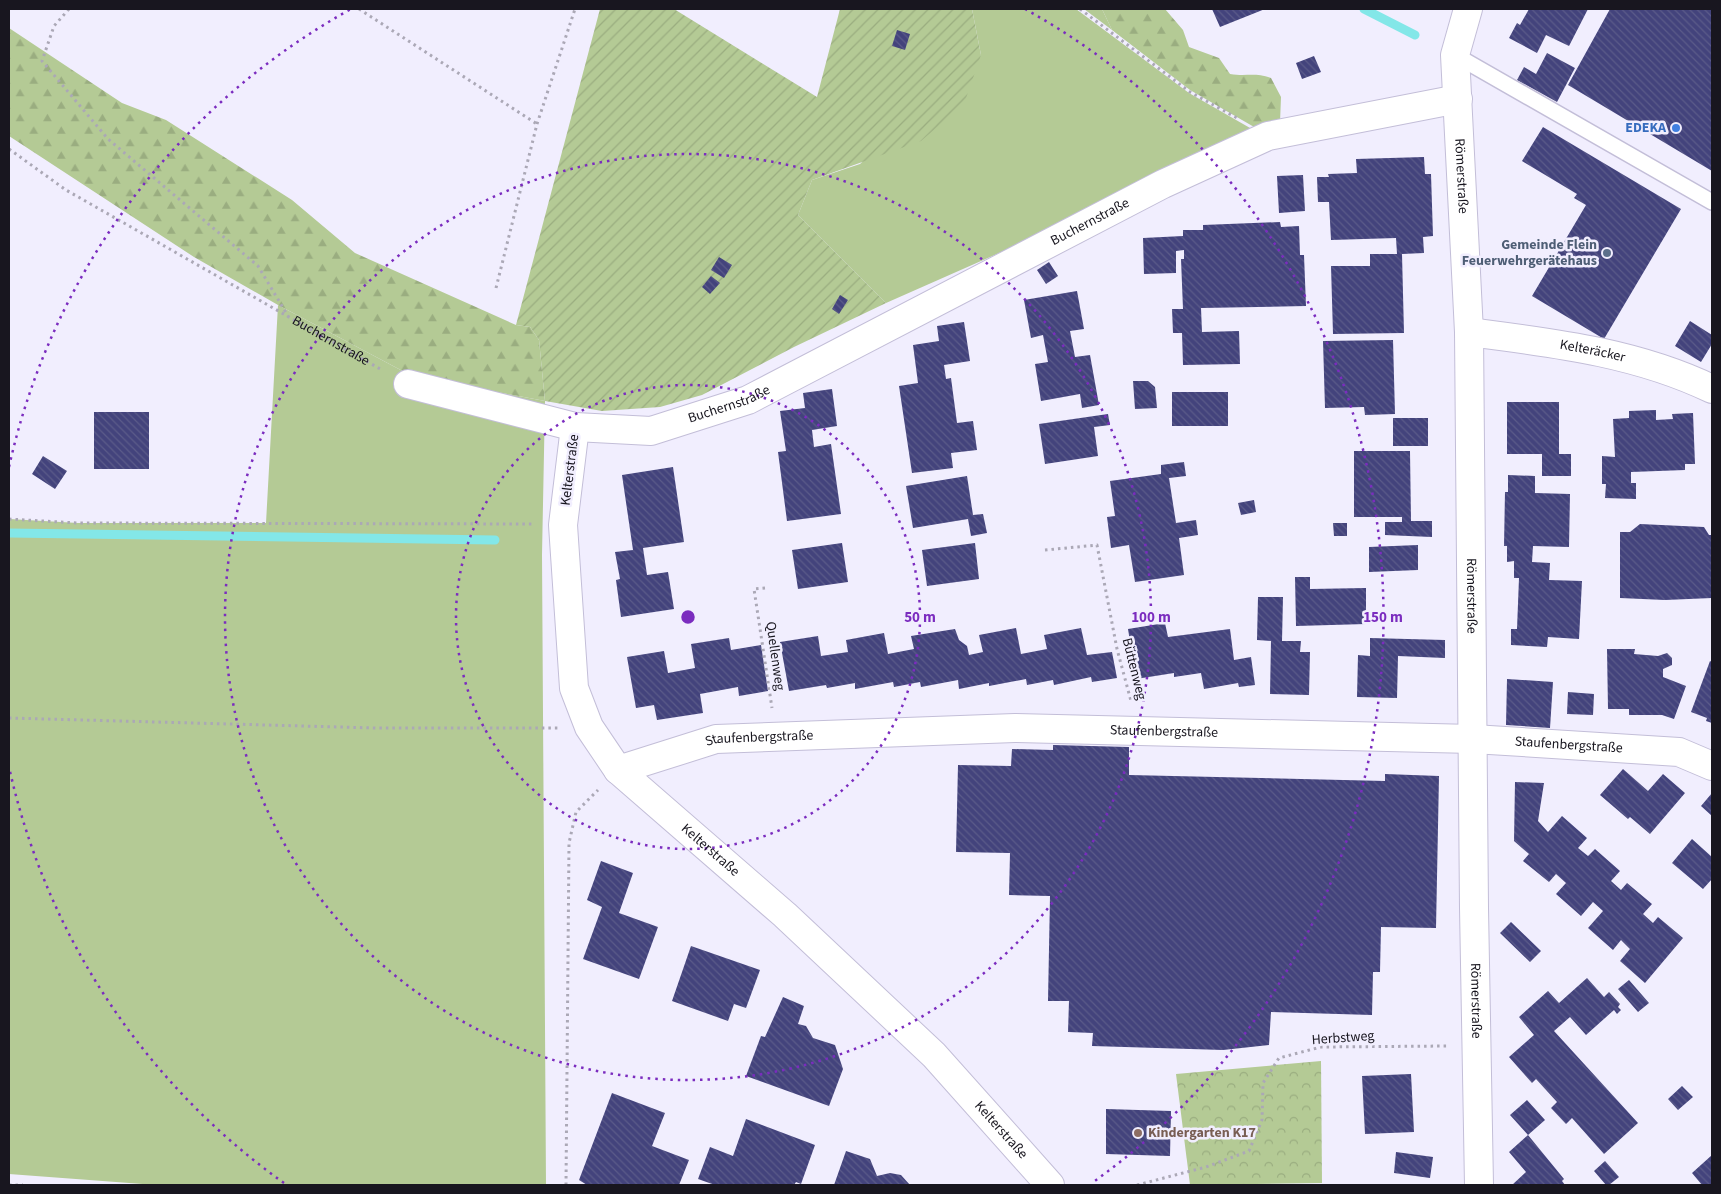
<svg xmlns="http://www.w3.org/2000/svg" width="1721" height="1194" font-family="'Source Sans 3',sans-serif">
	<defs>
		<pattern id="forest-firs" width="22" height="20" patternUnits="userSpaceOnUse" patternTransform="scale(1.25)"><rect width="22" height="20" fill="#b4ca95"/><path d="M5 1l3.5 6h-7zM16 11l3.5 6h-7z" fill="#9aad80"/></pattern>
		<pattern id="park-crowns" width="20" height="18" patternUnits="userSpaceOnUse" patternTransform="scale(1.25)"><rect width="20" height="18" fill="#b4ca95"/><path d="M2 6a3 3 0 1 1 6 0M12 15a3 3 0 1 1 6 0" fill="none" stroke="#9aad80"/></pattern>
		<pattern id="garden-furrows" width="10" height="10" patternUnits="userSpaceOnUse" patternTransform="scale(1.25)"><rect width="10" height="10" fill="#b4ca95"/><path d="M-1 1l2-2M0 10L10 0M9 11l2-2" fill="none" stroke="#9aad80"/></pattern>
		<pattern id="building-back-hatch" width="6" height="6" patternUnits="userSpaceOnUse" patternTransform="scale(1.25)"><rect width="6" height="6" fill="#43437c"/><path d="M-1 5l2 2M0 0l6 6M5-1l2 2" fill="none" stroke="#5b5b89"/></pattern>
	</defs>
	<rect width="100%" height="100%" fill="#f1eefe"/>
	<path fill="#b4ca95" d="M972,9H1076L1189,93L1264,136L886,303L798,215L812,180L860,164L981,55Z
		M1084,9H1102L1112,30Z
		M278,305L412,376L545,401L542,555L546,1185H156L9,1174V519L78,523H266Z"/>
	<path fill="url(#forest-firs)" d="M1102,9H1165L1183,30L1189,47L1219,58L1230,74C1247,77 1253,72 1271,78L1281,97L1280,123L1268,135L1190,90L1112,30Z
		M9,28L122,103L166,120L292,200L355,253L516,325L530,327L539,340L545,401L412,376L278,305L194,257L9,136Z"/>
	<path fill="url(#park-crowns)" d="M1321,1061L1322,1183L1190,1185L1176,1074Z"/>
	<path fill="url(#garden-furrows)" d="M600,9H674L817,97L840,9H972L981,55L964,104L921,141L812,180L798,215L886,303L794,347L702,395L660,407L602,411L545,401L539,340L530,327L516,325Z"/>
	<g fill="none" stroke-linecap="round" stroke-linejoin="round">
		<path stroke="#83e7e8" stroke-width="9" d="M1364,9L1415,35
			M9,533L495,540"/>
	</g>
	<path fill="url(#building-back-hatch)" d="M1212,9H1265L1220,27Z
		M1529,9H1588L1569,46L1546,35L1537,53L1509,38L1517,23L1520,25Z
		M1610,9H1712V171L1568,85Z
		M897,30L910,34L905,50L892,46Z
		M1547,53L1575,68L1557,102L1517,80L1524,67L1536,74Z
		M1314,56L1321,72L1302,79L1296,63Z
		M1543,127L1681,209L1604,339L1532,296L1586,205L1574,198L1577,194L1522,161Z
		M1424,157L1425,174H1431L1433,236L1423,237L1424,253L1402,254L1404,333L1333,334L1331,266H1370V254H1397L1396,238L1331,240L1329,202H1318L1317,177H1329L1328,174L1357,173L1356,159Z
		M1303,175L1305,211L1279,213L1277,176Z
		M1280,222L1281,227L1299,226L1300,255H1304L1306,306L1201,308L1202,332L1239,331L1240,364L1183,365L1182,333H1173L1172,309H1183L1181,259H1184V250L1176,251V273L1144,274L1143,238L1183,236V230H1203V225Z
		M719,257L732,265L724,278L711,270Z
		M1049,262L1058,276L1046,284L1037,270Z
		M711,276L720,283L710,294L702,287Z
		M1077,291L1084,329L1070,331L1075,357L1090,355L1099,405L1082,408L1080,394L1041,401L1035,364L1048,362L1043,335L1031,338L1024,300Z
		M840,295L848,300L839,314L832,309Z
		M1690,321L1712,335V344L1701,362L1675,346Z
		M964,322L970,361L944,365L946,379L951,378L957,423L973,421L977,450L951,453L953,468L912,473L899,386L918,383L913,345L939,341L937,326Z
		M1393,340L1395,414L1365,415L1364,407L1325,408L1323,341Z
		M1133,381H1148L1155,387L1157,408L1135,409Z
		M832,389L837,426L812,430L814,447L831,444L841,514L787,521L778,452L786,451L780,411L805,408L803,393Z
		M1172,392H1228V426H1172Z
		M1507,402H1559V454H1571V476H1542V454H1507Z
		M1656,410V420L1673,419L1672,414L1693,413L1695,464H1685V470L1631,472V483H1636V499L1605,498L1606,484H1602V456L1615,457L1613,419L1629,418V411Z
		M94,412H149V469H94Z
		M1108,414L1110,425L1094,427L1098,456L1045,464L1039,424Z
		M1393,418H1428V446H1393Z
		M1354,451H1410L1411,521H1432V537L1385,535V522H1402V517H1354Z
		M43,456L67,471L55,489L32,474Z
		M1184,462L1186,476L1169,478L1176,523L1196,520L1198,535L1179,538L1184,575L1135,582L1129,545L1111,548L1107,517L1115,516L1110,481L1161,474V465Z
		M673,467L684,542L643,548L647,575L668,572L674,609L621,617L616,580L620,579L615,552L633,550L622,475Z
		M1508,475L1535,476V493L1570,494L1569,547L1533,546L1532,562L1550,563L1549,580L1582,581L1579,639L1548,637L1547,647L1511,645V629H1517L1519,578H1514V561L1507,562V546H1504L1505,492H1508Z
		M967,476L973,515L983,514L987,533L971,536L968,519L913,528L906,486Z
		M1254,500L1256,512L1241,515L1238,503Z
		M1333,523H1347V536H1334Z
		M1640,524L1704,527L1709,535H1712V598L1665,600L1620,598V532H1630Z
		M842,543L848,582L798,589L792,550Z
		M975,543L979,579L927,586L922,550Z
		M1418,545V570L1369,572V547Z
		M1295,577H1310V589L1366,588V624L1296,626Z
		M1258,597H1283L1282,641H1301L1300,652H1310L1309,695L1270,694L1271,641L1257,640Z
		M1165,623L1168,637L1230,629L1234,660L1251,657L1255,685L1239,687L1238,683L1204,689L1201,673L1174,677V673L1136,679L1128,629Z
		M1016,628L1021,654L1047,649L1044,635L1081,628L1087,655L1112,652L1117,678L1092,682L1091,677L1054,685L1053,680L1027,685L1026,679L989,686V683L959,689L958,680L921,687L920,682L894,687L893,682L855,689V683L827,688L826,685L789,691L780,642L818,636L821,656L848,652L846,640L884,633L888,654L914,649L911,636L955,629L959,640L967,646L969,655L983,652L979,635Z
		M729,638L731,650L761,645L768,691L739,696L738,687L700,694L703,713L657,720L654,705L636,708L627,657L664,651L668,673L695,668L691,644Z
		M1370,638L1445,640V658L1398,656L1397,698L1357,697L1358,655L1370,656Z
		M1607,649H1635L1634,654L1658,656L1667,653L1672,658V665L1663,669V677L1686,686L1674,719L1662,715H1629V709H1608Z
		M1710,661L1712,662V723L1706,721L1707,718L1691,712Z
		M1507,679L1553,682L1550,728L1506,725Z
		M1568,692L1594,694L1593,715L1567,714Z
		M1053,745L1129,747V775L1385,781V774L1439,776L1436,928L1381,927L1380,972H1373L1372,1015L1271,1012L1269,1045L1223,1050L1092,1046L1093,1033L1068,1032L1069,1001H1048L1050,896L1009,895L1010,853L956,852L958,765L1011,766L1012,749L1053,750Z
		M1623,769L1648,791L1663,774L1685,793L1650,834L1630,817L1628,819L1600,795Z
		M1515,782L1544,783L1538,821L1548,832L1562,816L1587,838L1578,848L1588,856L1595,849L1620,871L1611,881L1621,890L1627,883L1652,904L1643,914L1653,923L1658,917L1683,938L1645,983L1620,961L1630,949L1621,940L1613,950L1588,928L1603,911L1593,902L1581,916L1556,894L1566,883L1556,874L1549,882L1523,861L1529,854L1514,841Z
		M1712,793V816L1701,806Z
		M1692,839L1712,857V879L1703,889L1672,863Z
		M601,861L633,873L619,913L658,927L639,979L583,959L602,907L587,900Z
		M1511,922L1541,951L1530,962L1500,933Z
		M691,946L760,970L746,1008L734,1004L728,1021L672,1001Z
		M1587,978L1604,997L1609,992L1620,1004L1618,1007L1621,1010L1617,1014L1614,1010L1586,1035L1570,1017L1554,1031L1638,1123L1604,1154L1572,1118L1566,1124L1551,1108L1557,1102L1536,1079L1532,1083L1509,1057L1534,1035L1519,1017L1548,991L1559,1003Z
		M1629,980L1649,1003L1638,1012L1618,989Z
		M783,997L804,1006L798,1024L806,1026L813,1038L835,1045L843,1069L829,1106L746,1076L761,1036L765,1037Z
		M1411,1074L1414,1132L1365,1134L1362,1076Z
		M1682,1086L1693,1097L1678,1110L1668,1099Z
		M612,1093L665,1113L652,1146L689,1160L679,1185H587L579,1180Z
		M1527,1100L1545,1120L1528,1135L1564,1179L1562,1181L1565,1185H1512L1526,1172L1509,1152L1528,1135L1510,1115Z
		M1106,1109L1171,1111L1170,1156L1106,1154Z
		M746,1119L815,1145L801,1184L796,1182L794,1185H715L698,1179L710,1147L733,1156Z
		M846,1151L870,1159L877,1176L890,1173L901,1175L910,1185H834Z
		M1396,1152L1433,1157L1430,1178L1394,1173Z
		M1712,1155V1185H1702L1692,1173Z
		M1605,1161L1619,1177L1609,1185H1606L1594,1171Z"/>
	<g fill="none" stroke-linecap="round" stroke-linejoin="round">
		<g stroke="#c3bed8" stroke-width="18">
			<path id="lane" d="M1455,55L1712,202"/>
		</g>
		<g stroke="#c3bed8" stroke-width="30">
			<g id="street">
				<path id="s2" d="M1468,9L1455,55L1469,332L1474,908L1479,1185"/>
				<path id="s3" d="M1469,332C1553,343 1635,352 1712,389"/>
				<path id="s4" d="M408,384L575,427L651,431L748,400L1163,184L1268,136L1458,99"/>
				<path id="s5" d="M575,427L563,525L574,688L589,727L618,770L785,915L934,1055L1050,1185"/>
				<path id="s6" d="M618,770L716,739L1015,728L1473,739L1679,752L1712,766"/>
			</g>
		</g>
		<g stroke="#aba8b6" stroke-width="3" stroke-dasharray="2.5 4" stroke-linecap="butt">
			<path d="M69,9L54,26L42,61L108,139L258,266L288,316"/>
			<path d="M359,9L537,124"/>
			<path d="M1080,9L1190,92L1237,118"/>
			<path id="s1" d="M9,149L66,190L382,370"/>
			<path d="M496,288L537,124L575,9"/>
			<path d="M9,519L78,523L535,524"/>
			<path d="M1045,550L1097,545L1117,649L1131,701"/>
			<path d="M765,588L754,589L772,708"/>
			<path d="M9,718L376,728H558"/>
			<path d="M9,1185H23"/>
			<path d="M566,1185L569,843L576,812L598,790"/>
			<path d="M1137,1185L1206,1167L1249,1151L1262,1120L1263,1083L1279,1058L1321,1047L1448,1046"/>
		</g>
		<use href="#lane" stroke="#fff" stroke-width="15"/>
		<use href="#street" stroke="#fff" stroke-width="28"/>
	</g>
	<g fill="none" stroke="#7b2cbf" stroke-width="2.5" stroke-dasharray="2.5 5">
		<circle cx="688" cy="617" r="232"/>
		<circle cx="688" cy="617" r="463"/>
		<path d="M284 1183A695 695 0 0 1 9 767M9 467A695 695 0 0 1 351 9M1025 9A695 695 0 0 1 1092 1183"/>
	</g>
	<circle fill="#3f7fe0" stroke="#f1eefe" stroke-width="2" cx="1676" cy="128" r="5"/>
	<circle fill="#5c6f8a" stroke="#f1eefe" stroke-width="2" cx="1607" cy="253" r="5"/>
	<circle fill="#8d6e63" stroke="#f1eefe" stroke-width="2" cx="1138" cy="1133" r="5"/>
	<g text-anchor="middle" dominant-baseline="central" stroke-width="5" stroke-linejoin="round" paint-order="stroke">
		<g font-size="14" font-weight="bold" fill="#366cbe" stroke="#f1eefe" text-anchor="end">
			<text x="1666" y="128">EDEKA</text>
		</g>
		<g font-size="14" fill="#18161f" stroke="#f1eefe">
			<text stroke="none"><textPath href="#s2" startOffset="169">Römerstraße</textPath></text>
			<text stroke="none"><textPath href="#s4" startOffset="736">Buchernstraße</textPath></text>
			<text stroke="none"><textPath href="#s1" startOffset="375">Buchernstraße</textPath></text>
			<text stroke="none"><textPath href="#s3" startOffset="125">Kelteräcker</textPath></text>
			<text stroke="none"><textPath href="#s4" startOffset="331">Buchernstraße</textPath></text>
			<text transform="translate(570 470) rotate(-83)">Kelterstraße</text>
			<text stroke="none"><textPath href="#s2" startOffset="589">Römerstraße</textPath></text>
			<text transform="translate(775 656) rotate(82)">Quellenweg</text>
			<text transform="translate(1134 669) rotate(76)">Büttenweg</text>
			<text stroke="none"><textPath href="#s6" startOffset="551">Staufenbergstraße</textPath></text>
			<text stroke="none"><textPath href="#s6" startOffset="146">Staufenbergstraße</textPath></text>
			<text stroke="none"><textPath href="#s6" startOffset="956">Staufenbergstraße</textPath></text>
			<text stroke="none"><textPath href="#s5" startOffset="478">Kelterstraße</textPath></text>
			<text stroke="none"><textPath href="#s2" startOffset="994">Römerstraße</textPath></text>
			<text transform="translate(1343 1038) rotate(-4)">Herbstweg</text>
			<text stroke="none"><textPath href="#s5" startOffset="882">Kelterstraße</textPath></text>
		</g>
		<g font-size="14" font-weight="bold" fill="#4e5e75" stroke="#f1eefe" text-anchor="end">
			<text x="1597" y="245">Gemeinde Flein<tspan x="1597" dy="16">Feuerwehrgerätehaus</tspan></text>
		</g>
		<g font-size="14" font-weight="bold" fill="#785e54" stroke="#f1eefe" text-anchor="start">
			<text x="1148" y="1133">Kindergarten K17</text>
		</g>
	</g>
	<circle cx="688" cy="617" r="8" fill="#7b2cbf" stroke="#f1eefe" stroke-width="2.5"/>
	<g font-size="15" text-anchor="middle" font-weight="bold" fill="#7b2cbf" stroke="#f1eefe" stroke-width="5" stroke-linejoin="round" paint-order="stroke">
		<text x="920" y="622">50 m</text>
		<text x="1151" y="622">100 m</text>
		<text x="1383" y="622">150 m</text>
	</g>
	<rect width="1721" height="1194" fill="none" stroke="#18161f" stroke-width="20"/>
</svg>
